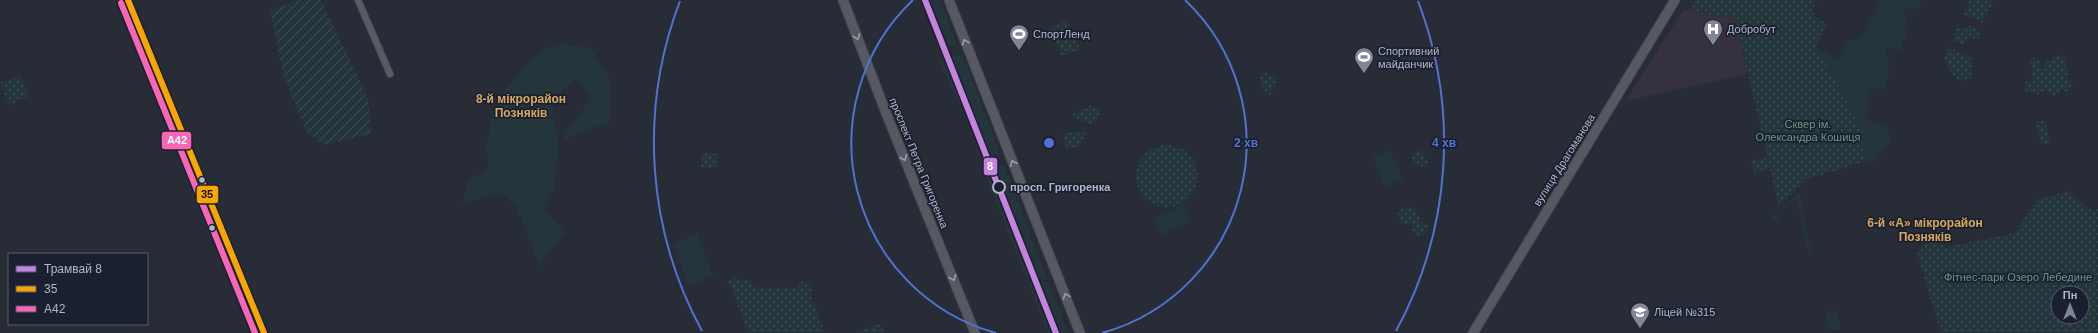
<svg xmlns="http://www.w3.org/2000/svg" width="2098" height="333" font-family="Helvetica,sans-serif">
	<defs>
		<pattern id="park-dots" width="8" height="8" patternUnits="userSpaceOnUse"><rect width="8" height="8" fill="#25353c"/><path d="M2 2h.1M6 6h.1" fill="none" stroke="#425057" stroke-width="1.8" stroke-linecap="round"/></pattern>
		<pattern id="garden-furrows" width="10" height="10" patternUnits="userSpaceOnUse"><rect width="10" height="10" fill="#25353c"/><path d="M-1 1l2-2M0 10L10 0M9 11l2-2" fill="none" stroke="#425057"/></pattern>
	</defs>
	<rect width="100%" height="100%" fill="#282c36"/>
	<path fill="#35313f" d="M1684,9L1713,16L1735,17L1748,74L1625,101Z"/>
	<path fill="#25353c" d="M920,0H940L957,44L940,51Z
		M1881,0H1921L1918,10L1907,6L1903,16L1908,18L1904,28L1908,30L1900,51L1888,47L1885,57L1890,59L1887,69L1891,71L1883,91L1871,87L1867,98L1871,100L1864,119L1887,128L1891,139L1876,161H1866L1858,131L1848,158L1815,47L1839,60L1848,42L1862,37Z
		M562,42L572,46L591,48L610,80L609,122L562,141L567,131L591,98L577,78L554,96L552,118L559,140L554,190L544,210L566,234L552,249L540,267L515,204L500,193L463,203L466,182L489,169L486,149L491,119L506,89L530,61L544,49Z
		M962,53L1000,154L986,159L964,103L959,104L939,61Z
		M1390,150L1403,180L1385,188L1373,157Z
		M1004,164L1047,279L1025,275L984,172Z
		M1798,193H1800L1811,255L1809,254L1796,199L1777,213L1779,222L1771,217Z
		M1181,205L1190,221L1162,235L1154,219Z
		M697,234L714,276L689,286L673,243Z
		M1033,282H1047L1050,286L1068,333H1048L1028,283Z
		M1837,310L1841,329L1829,331L1826,312Z"/>
	<path fill="url(#park-dots)" fill-rule="evenodd" d="M1696,0H1817L1812,11L1815,16L1827,25L1816,47L1857,121L1866,161L1808,179L1779,206L1770,168L1755,173L1751,161L1766,157L1770,168L1735,17L1713,16L1690,11Z
		M1970,0H1994L1983,22L1963,15Z
		M1067,20L1080,49L1062,56L1049,28Z
		M1973,26L1981,33L1979,39L1968,37L1962,45L1952,41L1957,28Z
		M1948,47L1972,59L1973,78L1960,81L1953,75L1944,60Z
		M2059,55L2066,59V67L2069,70L2067,77L2073,84L2066,92L2062,89L2059,93L2051,96L2046,90L2038,94L2026,91L2025,82L2036,80L2030,75L2033,68L2029,63L2031,59L2038,58L2041,65L2038,68H2043L2047,60L2051,61L2053,57Z
		M1263,72L1277,77L1278,81L1270,95L1265,93L1259,80Z
		M20,75L29,96L9,105L0,83Z
		M1090,106L1097,107C1103,113 1096,119 1092,125L1073,118V114Z
		M2036,121H2045L2050,143L2041,144Z
		M1077,131L1087,132L1078,147L1067,149L1062,136L1067,132Z
		M1136 176a31 31 0 1 1 62 0a31 31 0 1 1-62 0Z
		M1418,148L1429,162L1425,167L1414,165L1412,158Z
		M702,153L718,154L717,168L701,167Z
		M2068,191L2092,211L2098,209V333H1941L1917,253L1927,240L1948,247L2014,233L2037,200ZM2058,293H2082V317H2058Z
		M1404,207H1411L1420,216V221L1429,227L1424,236L1418,237L1412,232L1413,226L1411,224H1402L1397,214Z
		M732,278L752,281L753,287L798,288L799,282H810L813,288L811,296L825,333H748L731,287L726,285Z
		M880,323L884,333H855Z"/>
	<path fill="url(#garden-furrows)" d="M297,0H320L322,2L368,98L371,134L324,145L307,133L283,75L270,11Z"/>
	<g fill="none" stroke-linecap="round" stroke-linejoin="round">
		<g stroke="#44474f" stroke-width="8">
			<path id="street" d="M128,0L264,333
				M358,0L390,74"/>
		</g>
		<g stroke="#44474f" stroke-width="11">
			<path id="secondary" d="M843,0L886,113L975,333
				M949,0L1080,333
				M1473,333L1675,0"/>
		</g>
		<use href="#street" stroke="#585a64" stroke-width="6"/>
		<use href="#secondary" stroke="#575962" stroke-width="9"/>
		<g stroke="#1b2031" stroke-width="9">
			<path id="bus-1" d="M128,0L264,333"/>
		</g>
		<g stroke="#1b2031" stroke-width="9">
			<path id="bus-2" d="M121,3L255,333"/>
		</g>
		<use href="#bus-1" stroke="#f7a600" stroke-width="6"/>
		<use href="#bus-2" stroke="#fa66b7" stroke-width="6"/>
		<g stroke="#1b2031" stroke-width="9">
			<path id="tram-1" d="M925,0L1056,333"/>
		</g>
		<use href="#tram-1" stroke="#c483df" stroke-width="6"/>
	</g>
	<defs><path id="oneway-chevron" d="M-2-3.5L2.5 0L-2 3.5" fill="none" stroke-width="1.6" stroke-linecap="round" stroke-linejoin="round"/></defs>
	<g stroke="#9a9fae">
		<use href="#oneway-chevron" transform="translate(857 37) rotate(69)"/>
		<use href="#oneway-chevron" transform="translate(965 42) rotate(-111)"/>
		<use href="#oneway-chevron" transform="translate(904 158) rotate(68)"/>
		<use href="#oneway-chevron" transform="translate(1013 163) rotate(-113)"/>
		<use href="#oneway-chevron" transform="translate(953 278) rotate(68)"/>
		<use href="#oneway-chevron" transform="translate(1066 296) rotate(-110)"/>
	</g>
	<g fill="none" stroke="#5172d2" stroke-width="2">
		<path d="M996 333A197 197 0 0 1 913 0M1185 0A197 197 0 0 1 1102 333"/>
		<path d="M702 331A395 395 0 0 1 680 1M1418 1A395 395 0 0 1 1396 331"/>
	</g>
	<defs>
		<g id="hospital-pin" transform="scale(1)"><path d="M0 17L-7.5 6A9.5 9.5 0 1 1 7.5 6Z" fill="#818695" stroke="#1b2031"/><path d="M-5-5h3v3.5h4V-5h3V5h-3V1.5h-4V5h-3Z" fill="#fff"/></g>
		<g id="stadium-pin" transform="scale(1)"><path d="M0 17L-7.5 6A9.5 9.5 0 1 1 7.5 6Z" fill="#818695" stroke="#1b2031"/><path d="M0-5a6.5 5 0 1 0 0 10a6.5 5 0 1 0 0-10ZM-3.5-1.8h7v3.6h-7Z" fill="#fff"/></g>
		<g id="school-pin" transform="scale(1)"><path d="M0 17L-7.5 6A9.5 9.5 0 1 1 7.5 6Z" fill="#818695" stroke="#1b2031"/><path d="M0-5L7-2L0 1L-7-2ZM-4 1L0 2.5L4 1V4Q0 6-4 4Z" fill="#fff"/></g>
	</defs>
	<g fill-rule="evenodd">
		<use href="#hospital-pin" x="1713" y="29"/>
		<use href="#stadium-pin" x="1019" y="34"/>
		<use href="#stadium-pin" x="1364" y="57"/>
		<use href="#school-pin" x="1640" y="312"/>
	</g>
	<g fill="#b1b6c8" stroke="#1b2031" stroke-width="1.5">
		<circle cx="202" cy="180" r="3.5"/>
		<circle cx="212" cy="228" r="3.5"/>
	</g>
	<circle fill="#1b2031" stroke="#b1b6c8" stroke-width="2" cx="999" cy="187" r="6"/>
	<g text-anchor="middle" dominant-baseline="central" stroke-width="3.5" stroke-linejoin="round" paint-order="stroke">
		<g font-size="11" fill="#b1b6c8" stroke="#1b2031" text-anchor="start">
			<text x="1727" y="29">Добробут</text>
			<text x="1033" y="34">СпортЛенд</text>
			<text x="1378" y="51">Спортивний<tspan x="1378" dy="13">майданчик</tspan></text>
			<text x="1654" y="312">Ліцей №315</text>
		</g>
		<g font-size="11" fill="#689a7c" stroke="#1b2031">
			<text x="1808" y="124">Сквер ім.<tspan x="1808" dy="13">Олександра Кошиця</tspan></text>
			<text x="2018" y="277">Фітнес-парк Озеро Лебедине</text>
		</g>
		<g font-size="11" fill="#b1b6c8" stroke="#1b2031">
			<text transform="translate(1564 160) rotate(-58)">вулиця Драгоманова</text>
			<text transform="translate(919 163) rotate(68)">проспект Петра Григоренка</text>
		</g>
		<g font-size="11" font-weight="bold" fill="#b1b6c8" stroke="#1b2031" text-anchor="start">
			<text x="1010" y="187">просп. Григоренка</text>
		</g>
		<g font-size="12" font-weight="bold" fill="#d7a85d" stroke="#1b2031">
			<text x="521" y="99">8-й мікрорайон<tspan x="521" dy="14">Позняків</tspan></text>
			<text x="1925" y="223">6-й «А» мікрорайон<tspan x="1925" dy="14">Позняків</tspan></text>
		</g>
	</g>
	<circle cx="1049" cy="143" r="6" fill="#5172d2" stroke="#1b2031" stroke-width="2"/>
	<g font-size="12" text-anchor="middle" font-weight="bold" fill="#5172d2" stroke="#1b2031" stroke-width="3.5" stroke-linejoin="round" paint-order="stroke">
		<text x="1246" y="147">2 хв</text>
		<text x="1444" y="147">4 хв</text>
	</g>
	<g stroke="#1b2031" stroke-width="1.5">
		<rect x="161" y="131" width="31" height="19" rx="4" fill="#fa66b7"/>
		<rect x="983" y="157" width="15" height="19" rx="4" fill="#c483df"/>
		<rect x="196" y="185" width="23" height="19" rx="4" fill="#f7a600"/>
	</g>
	<g font-size="11" text-anchor="middle" font-weight="bold" fill="#fff">
		<text x="177" y="144">А42</text>
		<text x="990" y="170">8</text>
	</g>
	<g font-size="11" text-anchor="middle" font-weight="bold" fill="#111">
		<text x="207" y="198">35</text>
	</g>
	<rect x="8" y="253" width="140" height="72" fill="#1b2031" stroke="#575c6d"/>
	<rect x="16" y="266" width="20" height="6" fill="#c483df" stroke="#575c6d"/>
	<text x="44" y="273" font-size="12" fill="#b1b6c8">Трамвай 8</text>
	<rect x="16" y="286" width="20" height="6" fill="#f7a600" stroke="#575c6d"/>
	<text x="44" y="293" font-size="12" fill="#b1b6c8">35</text>
	<rect x="16" y="306" width="20" height="6" fill="#fa66b7" stroke="#575c6d"/>
	<text x="44" y="313" font-size="12" fill="#b1b6c8">А42</text>
	<g transform="translate(2070 305)"><circle r="19" fill="#1b2031" stroke="#575c6d"/>
	<path d="M0-3L7 15L0 10L-7 15Z" fill="#818695"/>
	<text y="-6" font-size="11" font-weight="bold" text-anchor="middle" fill="#b1b6c8">Пн</text>
	</g>
</svg>
